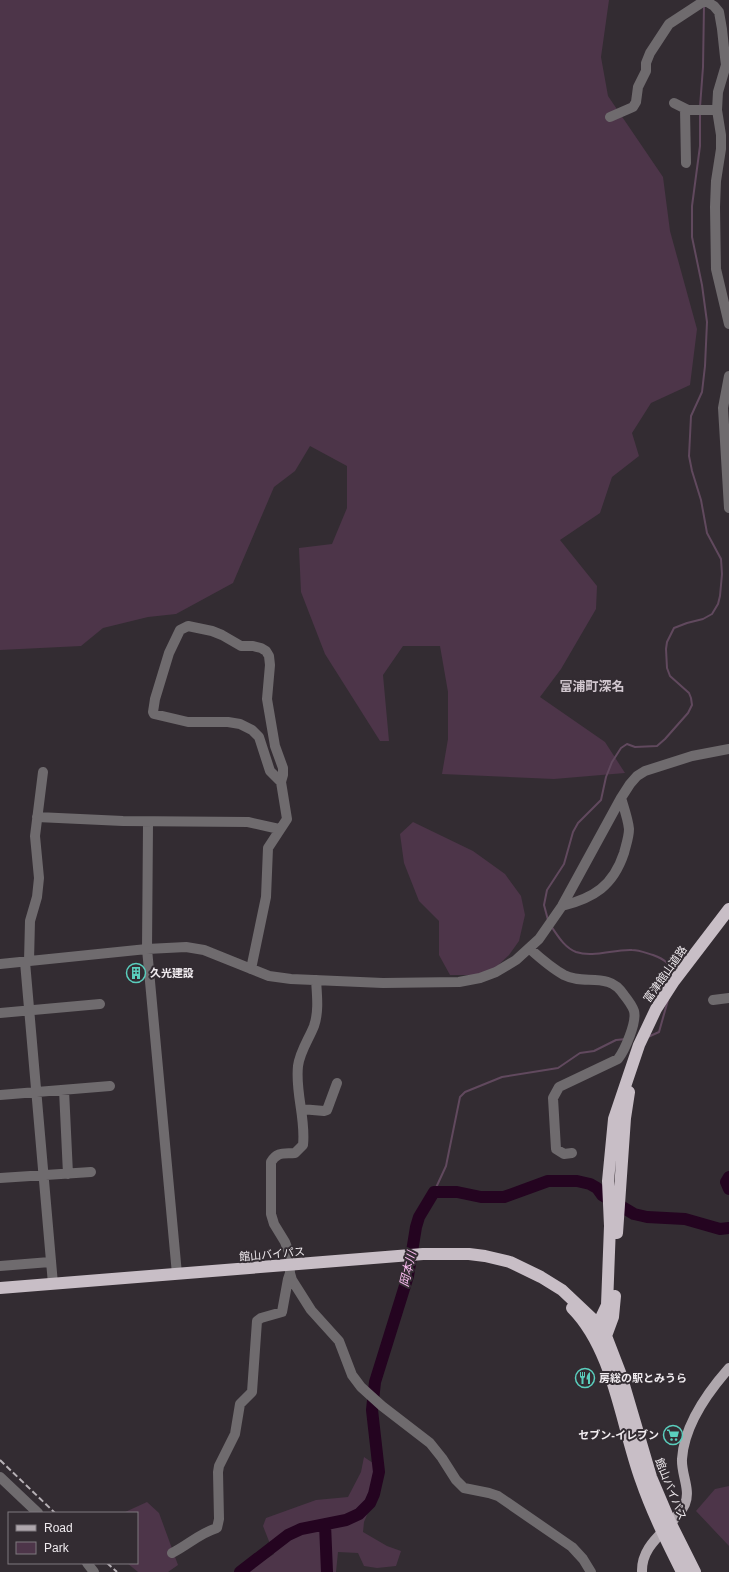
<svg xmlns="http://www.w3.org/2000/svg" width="729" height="1572" font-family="Arial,'Noto Sans JP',sans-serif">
	<rect width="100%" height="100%" fill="#332c32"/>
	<path fill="#4d3549" d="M0,0H609L601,57L608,96L663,177L670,231L697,329L690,385L651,403L632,433L639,456L612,477L600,513L560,540L597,586L596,609L561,669L540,697L605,742L625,773L554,779L442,774L448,739V692L440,646H403L383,675L389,741H380L325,654L301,592L299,548L332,544L347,508V466L310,446L295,471L274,487L233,583L176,614L148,617L103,628L81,646L0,650Z
		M413,822L473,851L505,874L521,896L525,915L519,941L509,955L488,975H450L439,955V921L419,901L404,863L400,834Z
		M364,1457L385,1471L364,1522L363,1532L387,1546L401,1551L396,1566L377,1568L364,1566L358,1553L338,1552L336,1572H246L274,1554L263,1526L266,1518L316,1500L348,1497L361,1472Z
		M729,1486V1546L696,1511L715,1489Z
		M147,1502L159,1513L178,1565L168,1572H138L127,1563H137V1513H123Z"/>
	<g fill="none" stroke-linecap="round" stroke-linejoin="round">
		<path stroke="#61495e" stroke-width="2" d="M700,107L703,67L704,5
			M548,920L544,905L547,890L564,864L573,832L578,823L601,800L606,777L612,762L621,748L627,744L635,747L657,746L665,739L688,713L692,705L691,698L689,693L670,676L667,668L666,649L667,642L674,628L687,623L703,619L712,614L718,604L720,596L722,574L721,559L707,533L701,500L692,471L689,456L691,416L702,392L705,366L707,322L702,285L692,237V206L700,146V113
			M551,926C558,936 564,947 576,952C593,958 614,949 632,950C639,950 646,953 653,955C664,959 671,963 671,976
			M648,1037L659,1032L668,1000
			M434,1192L446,1166L460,1097L465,1092L502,1077L558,1068L580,1053L594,1051L616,1040L626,1039"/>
		<path stroke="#240420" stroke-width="12" d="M729,1177L726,1182L729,1189
			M325,1524L327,1572
			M240,1572L288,1535L301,1529L346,1520L359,1514L370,1503L374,1494L379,1472L372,1410L375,1382L408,1276L416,1227L419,1217L434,1192H457L481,1197H504L548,1181H577L590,1184L597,1188L602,1195L634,1214L647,1217L685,1219L720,1229L729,1228"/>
		<path stroke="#6f6b6e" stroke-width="10" d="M704,0L714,6L719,12L722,29L725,57L726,65L718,92L717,110L721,135V149L716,181L715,207L716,269L729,324
			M674,103L688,110H717
			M685,109L686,163
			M610,117L633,107L636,102L638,87L646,71V63L650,53L669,24L704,1
			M729,376L723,408L729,508
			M37,817L123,821L248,822L279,829
			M148,825L147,949L177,1274
			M562,906C594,898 613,886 624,853C626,845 629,837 629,829C628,819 624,808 621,798
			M530,949C540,958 551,968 564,975C580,983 593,977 608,982C615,984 620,989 624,995C628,1000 632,1005 634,1011C637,1022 625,1050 618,1059L559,1087L553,1098L556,1149L564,1154L572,1153
			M29,961L30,921L37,897L39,878L35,836L43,772
			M25,962L53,1284
			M0,964L147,949L186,947L204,950L269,976L291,979L383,983L459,982L480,978L496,972L516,960L539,939L562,906L621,798L630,784L637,776L645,771L692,756L729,749
			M251,969L266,897L268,848L287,819L281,782L283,775V768L275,746L267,699L270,665L269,656L266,651L261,648L253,646H241L222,635L212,631L188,626L180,630L169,653L155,699L153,712L154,714L188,722H228L240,724L252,730L259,737L270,771L281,782
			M316,980C317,995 319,1012 314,1026C309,1039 300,1051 298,1066C295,1093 306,1118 303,1145L295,1153C285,1154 277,1151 271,1162V1214L274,1224L285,1242L289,1253L290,1273L292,1280L311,1310L339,1341L352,1375L361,1387L382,1406L430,1443L442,1458L456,1480L464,1488L489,1493L498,1496L572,1547L583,1559L591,1572
			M713,1000L729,998
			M0,1013L100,1004
			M64,1090L68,1174
			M0,1095L110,1086
			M301,1109L324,1111L327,1110L337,1083
			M0,1178L91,1172
			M0,1266L50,1262
			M0,1477L38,1513
			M172,1553C188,1545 200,1533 217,1528L219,1519L218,1472L219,1466L235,1434L240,1404L252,1392L257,1321L261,1318L282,1312L288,1279L290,1273
			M87,1563L94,1572"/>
		<path stroke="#afa7ad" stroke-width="10" d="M642,1572C641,1541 673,1529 685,1504C691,1490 681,1474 682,1459C684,1425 707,1393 729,1368"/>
		<path stroke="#c8bec6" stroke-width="12" d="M617,1233L625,1118L629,1092
			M0,1288L423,1254H469L485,1256L510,1262L541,1277L562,1290L597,1323L606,1336L621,1375L651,1477L671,1524L695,1572
			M572,1308C614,1350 621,1425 641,1480C652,1512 667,1542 682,1572
			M606,1336L593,1335L607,1305L610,1226L608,1181L614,1119L639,1045L656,1009L674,981L729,909
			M606,1336L613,1317L615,1296"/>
		<path stroke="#b7b1b6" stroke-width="2" stroke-dasharray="6 3" stroke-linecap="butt" d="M0,1460L55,1513
			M107,1563L117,1572"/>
	</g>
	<defs>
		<g id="building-ring" transform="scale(1)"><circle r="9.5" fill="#332c32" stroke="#5acebd" stroke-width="1.5"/><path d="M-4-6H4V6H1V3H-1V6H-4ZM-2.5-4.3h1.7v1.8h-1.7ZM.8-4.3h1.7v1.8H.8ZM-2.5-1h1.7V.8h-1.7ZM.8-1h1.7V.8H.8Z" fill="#5acebd"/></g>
		<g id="restaurant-ring" transform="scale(1)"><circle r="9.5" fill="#332c32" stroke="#5acebd" stroke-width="1.5"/><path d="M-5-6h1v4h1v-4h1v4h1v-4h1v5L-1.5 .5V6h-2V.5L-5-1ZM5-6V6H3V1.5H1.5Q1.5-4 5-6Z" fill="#5acebd"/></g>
		<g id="supermarket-ring" transform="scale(1)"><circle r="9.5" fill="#332c32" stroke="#5acebd" stroke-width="1.5"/><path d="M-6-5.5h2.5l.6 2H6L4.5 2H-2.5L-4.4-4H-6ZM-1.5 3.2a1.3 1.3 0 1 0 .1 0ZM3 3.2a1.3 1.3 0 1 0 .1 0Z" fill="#5acebd"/></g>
	</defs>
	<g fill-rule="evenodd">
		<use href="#building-ring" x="136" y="973"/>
		<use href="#restaurant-ring" x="585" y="1378"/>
		<use href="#supermarket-ring" x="673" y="1435"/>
	</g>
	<g text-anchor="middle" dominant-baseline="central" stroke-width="4" stroke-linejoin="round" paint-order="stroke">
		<g font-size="11" font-weight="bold" fill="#f0ebef" stroke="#332c32" text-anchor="start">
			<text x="150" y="973">久光建設</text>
			<text x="599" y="1378">房総の駅とみうら</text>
			<text x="659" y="1435" text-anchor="end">セブン-イレブン</text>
		</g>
		<g font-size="11" fill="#f0ebef" stroke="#332c32">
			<text transform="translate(665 974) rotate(-55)">富津館山道路</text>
			<text transform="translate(272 1254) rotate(-5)">館山バイパス</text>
			<text transform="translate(671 1489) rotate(68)">館山バイパス</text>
		</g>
		<g font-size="12" font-style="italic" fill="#fabbf0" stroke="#332c32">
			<text transform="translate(408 1269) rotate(-77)">岡本川</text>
		</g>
		<g font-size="13" font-weight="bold" fill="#d1c7cf" stroke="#332c32">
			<text x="592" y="686">富浦町深名</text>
		</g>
	</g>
	<rect x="8" y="1512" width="130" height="52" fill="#332c32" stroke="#7f787e"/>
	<rect x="16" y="1525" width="20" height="6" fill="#afa7ad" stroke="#7f787e"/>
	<text x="44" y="1532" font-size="12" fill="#f0ebef">Road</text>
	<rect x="16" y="1542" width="20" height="12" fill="#4d3549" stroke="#7f787e"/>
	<text x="44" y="1552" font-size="12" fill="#f0ebef">Park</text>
</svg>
